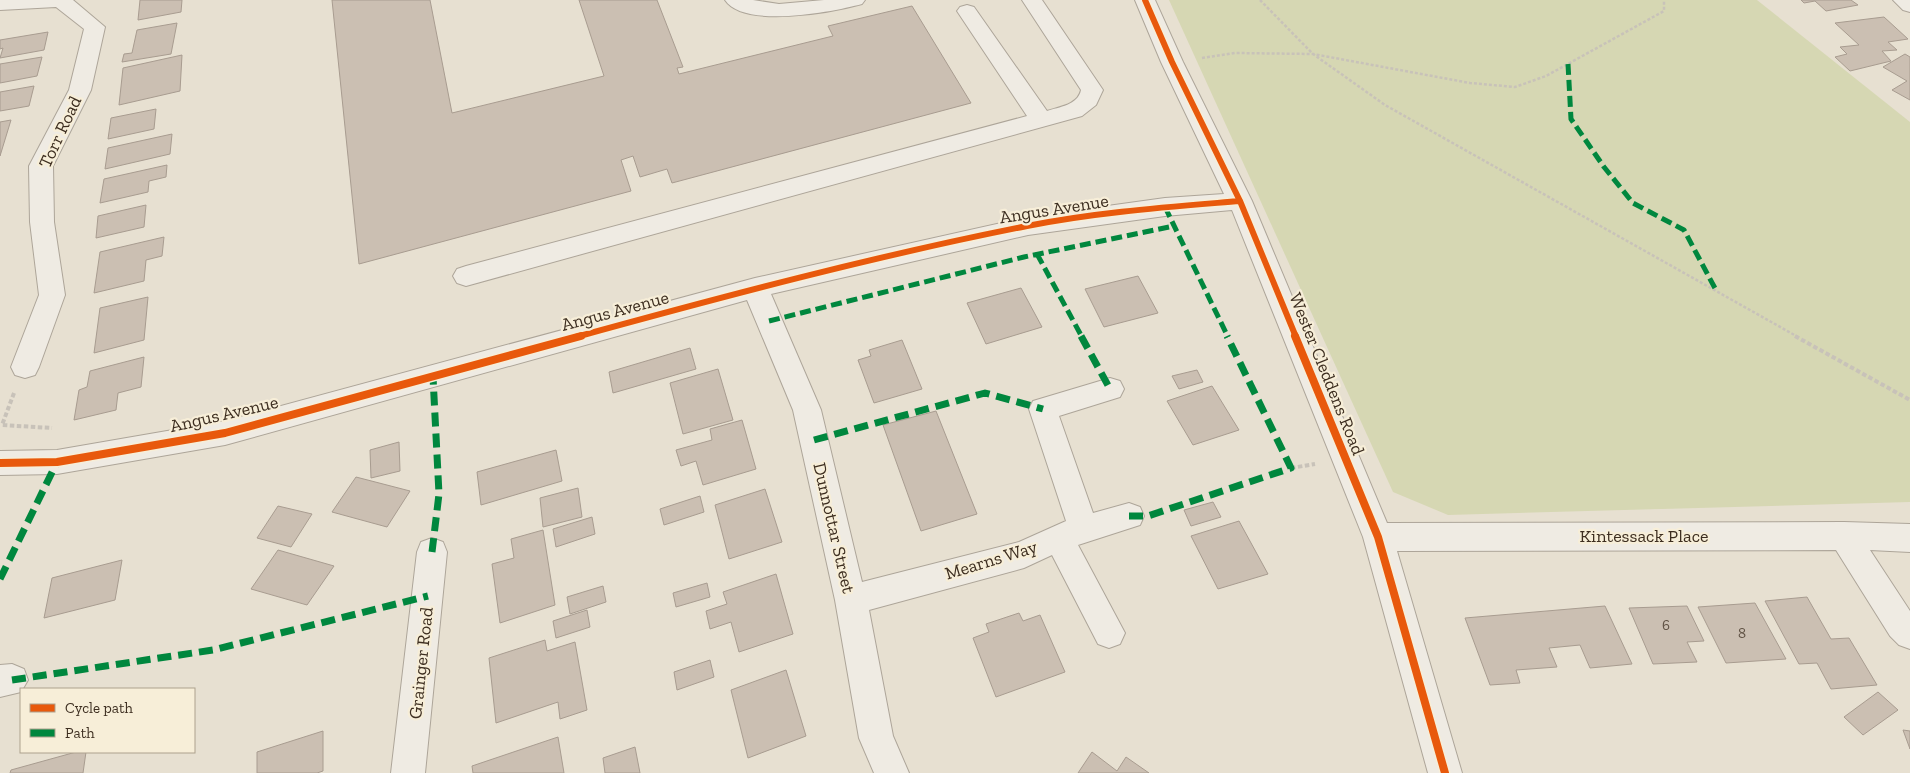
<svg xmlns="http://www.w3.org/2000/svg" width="1910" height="773" font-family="'Zilla Slab',serif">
	<rect width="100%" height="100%" fill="#e7e0d1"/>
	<path fill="#d6d7b3" d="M1169,0H1757L1910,122V502L1448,515L1393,492Z"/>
	<path fill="#cbbfb2" stroke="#a89c90" d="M140,0H182L181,12L138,20Z
		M332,0H430L452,113L604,76L579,0H657L683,67L677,68L679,74L833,36L828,26L912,6L971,103L672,183L667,169L640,177L633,156L621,160L631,191L359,264Z
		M1801,0H1851L1858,5L1826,11L1815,1L1804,3Z
		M1884,17L1908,39L1888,42L1897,50L1882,51L1891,61L1850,71L1835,57L1847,54L1840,47L1859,45L1835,23Z
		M177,23L171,54L122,62L124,54L132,53L137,30Z
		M48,32L44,50L0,58L3,48L0,49V40Z
		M1905,54L1910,57V100L1892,90L1907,81L1883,67Z
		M182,55L180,91L119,105L123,68Z
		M42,57L37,76L0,83V64Z
		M34,86L29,106L0,111V92Z
		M156,109L154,129L108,139L111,118Z
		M11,120L0,156V122Z
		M172,134L170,154L105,169L108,148Z
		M167,165L166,177L149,181L148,192L100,203L104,179Z
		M146,205L144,227L96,238L98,216Z
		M164,237L162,256L146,260L144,281L94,293L100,252Z
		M1138,276L1158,313L1104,327L1085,289Z
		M1021,288L1042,327L986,344L967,303Z
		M148,297L144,340L94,353L100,308Z
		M902,340L922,389L874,403L858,360L871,356L869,350Z
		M690,348L696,369L613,393L609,372Z
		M144,357L141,387L118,393L116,410L74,420L79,390L87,387L90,371Z
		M718,369L733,420L683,434L670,383Z
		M1197,370L1203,382L1179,389L1172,376Z
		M1212,386L1239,430L1193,445L1167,401Z
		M936,411L977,514L921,531L883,425Z
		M742,420L756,469L703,485L696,461L681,466L676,450L712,440L710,429Z
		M399,442L400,471L371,478L370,450Z
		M556,450L562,481L481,505L477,472Z
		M356,477L410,491L387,527L332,512Z
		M578,488L582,517L543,527L540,498Z
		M765,489L782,542L729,559L715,505Z
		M700,496L704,512L664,525L660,509Z
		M1213,502L1221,517L1191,526L1184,510Z
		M278,506L312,514L291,547L257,538Z
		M592,517L595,534L556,547L553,529Z
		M1239,521L1268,574L1218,589L1191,536Z
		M543,530L555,605L500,623L492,564L514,558L511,539Z
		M278,550L334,566L307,605L251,589Z
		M122,560L115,600L44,618L52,578Z
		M776,574L793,634L739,652L731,622L710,629L706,611L727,604L723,592Z
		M707,583L710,597L676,607L673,593Z
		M603,586L606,602L570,614L567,597Z
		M1807,597L1831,639L1849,638L1877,685L1831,689L1817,663L1799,664L1765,601Z
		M1755,603L1786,659L1726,663L1698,607Z
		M1605,606L1632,664L1590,668L1580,645L1549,648L1557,667L1516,670L1520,683L1490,685L1465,618Z
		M1687,606L1704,641L1687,642L1697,662L1653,664L1629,608Z
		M587,610L590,627L556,638L553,621Z
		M1019,613L1023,621L1040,615L1065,672L996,697L973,638L989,632L986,624Z
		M545,640L547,651L575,642L587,710L560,719L558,702L496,723L489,658Z
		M710,660L714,677L677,690L674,672Z
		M786,670L806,736L748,758L731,690Z
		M1878,692L1898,710L1863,735L1844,717Z
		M1903,730L1910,731V749Z
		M323,731V771L317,773H257V752Z
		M558,737L564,773H473L472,766Z
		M635,747L640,773H605L603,758Z
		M76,752H86L83,773H10L11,770Z
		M1092,752L1117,771L1126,757L1149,773H1078Z"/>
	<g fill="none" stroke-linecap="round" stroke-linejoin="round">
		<g stroke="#ada599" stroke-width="2">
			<path id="minor" d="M0,0H73L105,27L91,90L53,166L54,222L65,295L39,367L35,375L25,378L15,375L11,367L39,295L30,222L29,166L69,90L84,29L56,7L0,10Z
				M725,0H753L779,4L824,0H865L862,4C833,12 744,29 725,0Z
				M1022,0H1042L1103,90L1096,105L1082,116L466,286L457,283L453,276L457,269L466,266L1027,116L957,11L960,7L967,5L974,7L1047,111C1059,107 1078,105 1081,90Z
				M1135,0H1155L1183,62L1252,201L1387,523L1844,522L1910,524V552L1870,550L1910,611V649L1899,645L1890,636L1836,550L1397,551L1462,773H1428L1363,537L1232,210L1165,216L1028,235L771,294L821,410L862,582L1019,542L1066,521L1029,409L1033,401L1110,378L1120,381L1124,389L1120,397L1059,416L1093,513L1129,503L1140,507L1144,516L1140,525L1078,545L1125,633L1120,644L1109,648L1098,644L1052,555L1024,568L869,610L893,736L909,773H874L859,738L835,600L793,410L747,300L225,445L57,474L0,475V451L57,450L225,421L755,278L1028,217L1165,198L1224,194L1161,62Z
				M1893,0H1910V12L1903,10Z
				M432,538L443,542L447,552L425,773H391L417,552L421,542Z
				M12,664L24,669L28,680L21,692L0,697V665Z"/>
		</g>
		<path stroke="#c8c2b9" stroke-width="2.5" stroke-dasharray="3 2" stroke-linecap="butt" d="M1260,0L1313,54L1385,105L1798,337
			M1202,58L1235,53L1313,54L1470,83L1515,87L1546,76L1664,11V0"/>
		<path stroke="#c8c2b9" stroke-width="4" stroke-dasharray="4.5 2.5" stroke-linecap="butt" d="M1795,336L1910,400
			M14,393L2,425L52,428
			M1291,468L1315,464"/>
		<use href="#minor" fill="#efebe3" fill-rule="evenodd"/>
		<path stroke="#00873e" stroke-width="5" stroke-dasharray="11 5" stroke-linecap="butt" d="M1568,64L1571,119L1604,167L1633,203L1684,230L1717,292
			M1165,207L1228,337
			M1037,254L1082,337
			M769,321L1024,257L1174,226"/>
		<path stroke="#00873e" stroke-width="7" stroke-dasharray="14 7" stroke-linecap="butt" d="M1081,336L1110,389
			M814,440L985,393L1043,409
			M1129,516H1148L1291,468L1227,336
			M432,552L439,494L433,377
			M0,579L57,462
			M12,680L213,650L428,596"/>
		<g stroke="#f7eed8" stroke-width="9">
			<path id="cycleway-far1" d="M1145,0L1172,62L1240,201L1296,337
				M576,337C725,296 875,256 1027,226C1097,212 1169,207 1240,201"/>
		</g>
		<g stroke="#f7eed8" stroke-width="11">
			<path id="cycleway" d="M1295,336L1378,537L1445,773
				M0,463L57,462L225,433L581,336"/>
		</g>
		<use href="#cycleway-far1" stroke="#e8590c" stroke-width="6"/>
		<use href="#cycleway" stroke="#e8590c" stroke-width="8"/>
	</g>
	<g text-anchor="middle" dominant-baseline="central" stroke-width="4.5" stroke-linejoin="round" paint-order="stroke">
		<g font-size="15" fill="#605244">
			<text x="1666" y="625">6</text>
			<text x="1742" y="633">8</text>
		</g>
		<g font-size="18" fill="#3d2e20" stroke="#f7eed8">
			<text transform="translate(60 132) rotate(-65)">Torr Road</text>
			<text transform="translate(1054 209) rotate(-9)">Angus Avenue</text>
			<text transform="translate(615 311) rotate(-15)">Angus Avenue</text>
			<text transform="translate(1327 374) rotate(68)">Wester Cleddens Road</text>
			<text transform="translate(224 414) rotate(-13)">Angus Avenue</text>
			<text transform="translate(834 528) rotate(77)">Dunnottar Street</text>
			<text x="1644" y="536">Kintessack Place</text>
			<text transform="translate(991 560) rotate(-17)">Mearns Way</text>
			<text transform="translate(421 663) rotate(-84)">Grainger Road</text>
		</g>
	</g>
	<rect x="20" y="688" width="175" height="65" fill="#f7eed8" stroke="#ada18e"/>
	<rect x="30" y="704" width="25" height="8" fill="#e8590c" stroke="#ada18e"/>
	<text x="65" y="713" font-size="15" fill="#3d2e20">Cycle path</text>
	<rect x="30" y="729" width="25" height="8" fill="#00873e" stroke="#ada18e"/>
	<text x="65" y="738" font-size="15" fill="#3d2e20">Path</text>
</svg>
